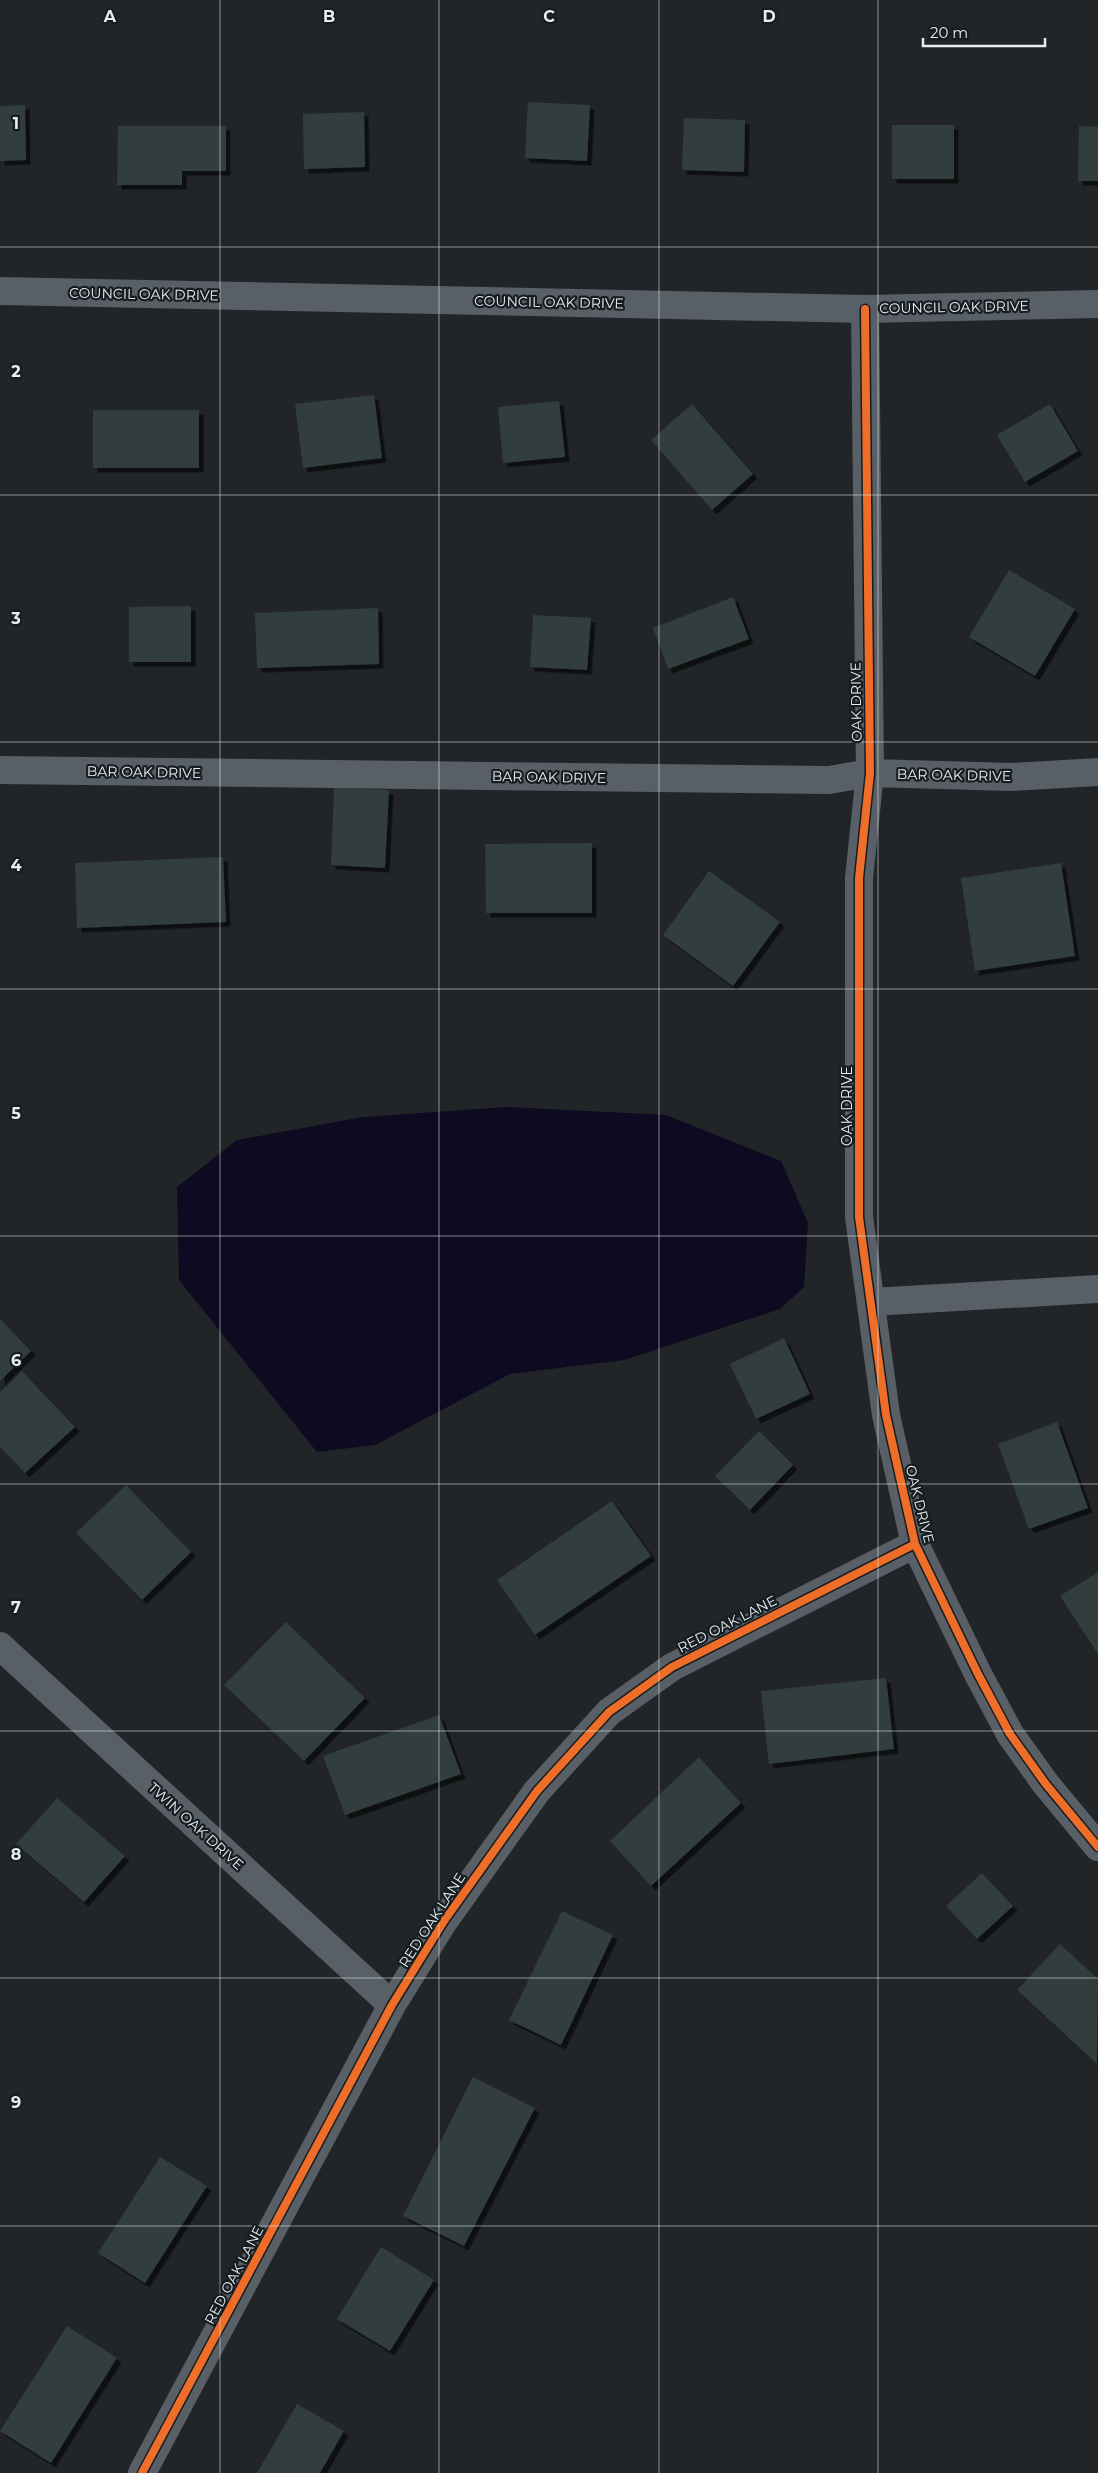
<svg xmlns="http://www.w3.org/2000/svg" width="1098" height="2473" font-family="Montserrat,sans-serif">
	<defs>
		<filter id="shadow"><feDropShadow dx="4.5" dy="4.5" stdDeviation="0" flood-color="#0009"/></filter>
	</defs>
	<rect width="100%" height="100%" fill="#222527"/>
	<path fill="#0d0a21" d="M506,1107L666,1115L781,1161L808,1223L804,1287L780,1309L624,1360L510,1374L375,1445L317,1452L179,1280L177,1187L237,1140L363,1117Z"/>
	<path fill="#313d3e" filter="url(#shadow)" d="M528,102L590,105L587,161L525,158Z
		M25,105L26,160L0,161V106Z
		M364,112L365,167L304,169L303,114Z
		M684,118L745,120L744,172L682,170Z
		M892,125H954V179H892Z
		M118,126H226V171H182V185H117Z
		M1079,126L1098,127V181H1078Z
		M374,395L382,458L303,468L295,404Z
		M559,401L565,457L503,463L498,407Z
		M692,404L753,474L712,510L651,440Z
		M1050,404L1078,451L1025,482L997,435Z
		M93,410H199V468H93Z
		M1009,570L1075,609L1035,676L969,637Z
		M733,597L749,639L668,669L653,628Z
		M191,606V662H129V607Z
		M378,608L379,664L257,668L255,613Z
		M533,615L591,618L587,670L530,667Z
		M334,788L389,790L385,868L331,865Z
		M592,843V913H486L485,844Z
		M223,857L226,922L77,928L75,863Z
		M1061,863L1075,956L975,971L961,878Z
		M709,871L780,922L733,986L663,935Z
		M0,1319L31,1351L0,1381Z
		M784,1338L810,1394L756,1419L730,1364Z
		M22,1371L75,1427L25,1473L0,1447V1392Z
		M1057,1422L1088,1508L1029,1529L998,1444Z
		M759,1431L793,1465L750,1510L715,1476Z
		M126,1485L191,1552L142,1600L76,1533Z
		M612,1501L651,1556L535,1635L497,1580Z
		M1098,1572V1654L1060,1596Z
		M286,1622L365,1698L304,1761L224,1685Z
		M886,1678L894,1749L769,1764L761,1691Z
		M439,1715L461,1774L345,1815L323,1756Z
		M699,1757L741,1803L651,1886L610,1841Z
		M57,1798L125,1856L84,1902L16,1844Z
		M982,1873L1013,1906L977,1939L946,1906Z
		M562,1911L613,1935L561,2045L509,2020Z
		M1060,1944L1098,1979L1097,2064L1017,1990Z
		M473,2077L535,2108L464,2246L403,2216Z
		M160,2157L207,2186L145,2283L98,2253Z
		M381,2247L434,2280L390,2351L337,2319Z
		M67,2326L117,2358L51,2463L0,2431Z
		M297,2404L344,2431L320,2473H257Z"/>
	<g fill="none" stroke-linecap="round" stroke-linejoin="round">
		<path stroke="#595f67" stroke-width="28" d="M0,291L865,309L1098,304
			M865,309L870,773L859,878V1217L886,1415L915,1544L978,1674L1010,1734L1045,1783L1098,1847
			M0,770L829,780L870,773L1012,777L1098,772
			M871,1302L1098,1289
			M0,1646L392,2005
			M142,2473L392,2005L444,1921L537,1791L609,1712L672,1667L915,1544"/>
		<g stroke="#161d20" stroke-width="11">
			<path id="cycleway" d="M865,309L870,773L859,878V1217L886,1415L915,1544L978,1674L1010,1734L1045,1783L1098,1847
				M142,2473L392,2005L444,1921L537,1791L609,1712L672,1667L915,1544"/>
		</g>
		<use href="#cycleway" stroke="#ee6e29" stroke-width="8"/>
	</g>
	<path fill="none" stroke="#e8edf0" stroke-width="1" stroke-opacity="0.55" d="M220,0V2473M439,0V2473M659,0V2473M878,0V2473M0,247H1098M0,495H1098M0,742H1098M0,989H1098M0,1236H1098M0,1484H1098M0,1731H1098M0,1978H1098M0,2226H1098"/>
	<g text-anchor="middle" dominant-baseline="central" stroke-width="4.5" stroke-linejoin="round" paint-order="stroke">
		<g font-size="14" fill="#e8edf0" stroke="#161d20">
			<text transform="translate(144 294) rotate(1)">COUNCIL OAK DRIVE</text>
			<text transform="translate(549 302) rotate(1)">COUNCIL OAK DRIVE</text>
			<text transform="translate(954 307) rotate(-1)">COUNCIL OAK DRIVE</text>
			<text transform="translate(856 702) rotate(-91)">OAK DRIVE</text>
			<text transform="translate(144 772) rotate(1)">BAR OAK DRIVE</text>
			<text transform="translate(954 775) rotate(1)">BAR OAK DRIVE</text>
			<text transform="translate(549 777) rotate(1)">BAR OAK DRIVE</text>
			<text transform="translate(847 1106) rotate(-90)">OAK DRIVE</text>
			<text transform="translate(920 1504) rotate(76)">OAK DRIVE</text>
			<text transform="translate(727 1624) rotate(-27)">RED OAK LANE</text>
			<text transform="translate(196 1826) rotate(42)">TWIN OAK DRIVE</text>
			<text transform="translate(432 1920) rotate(-57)">RED OAK LANE</text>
			<text transform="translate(234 2275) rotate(-62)">RED OAK LANE</text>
		</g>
	</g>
	<g font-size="16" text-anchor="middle" font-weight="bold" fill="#e8edf0" stroke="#161d20" stroke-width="4.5" stroke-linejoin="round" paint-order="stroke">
		<text x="110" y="22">A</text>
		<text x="329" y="22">B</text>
		<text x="549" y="22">C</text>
		<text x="769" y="22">D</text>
		<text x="16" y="129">1</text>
		<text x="16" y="377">2</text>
		<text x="16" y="624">3</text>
		<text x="16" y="871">4</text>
		<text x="16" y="1119">5</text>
		<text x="16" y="1366">6</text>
		<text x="16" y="1613">7</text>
		<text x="16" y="1860">8</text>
		<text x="16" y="2108">9</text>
	</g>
	<path d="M923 38v8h122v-8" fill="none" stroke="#e8edf0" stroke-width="2.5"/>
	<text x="930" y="38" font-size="15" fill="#e8edf0" stroke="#161d20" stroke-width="4" paint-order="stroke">20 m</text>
</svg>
